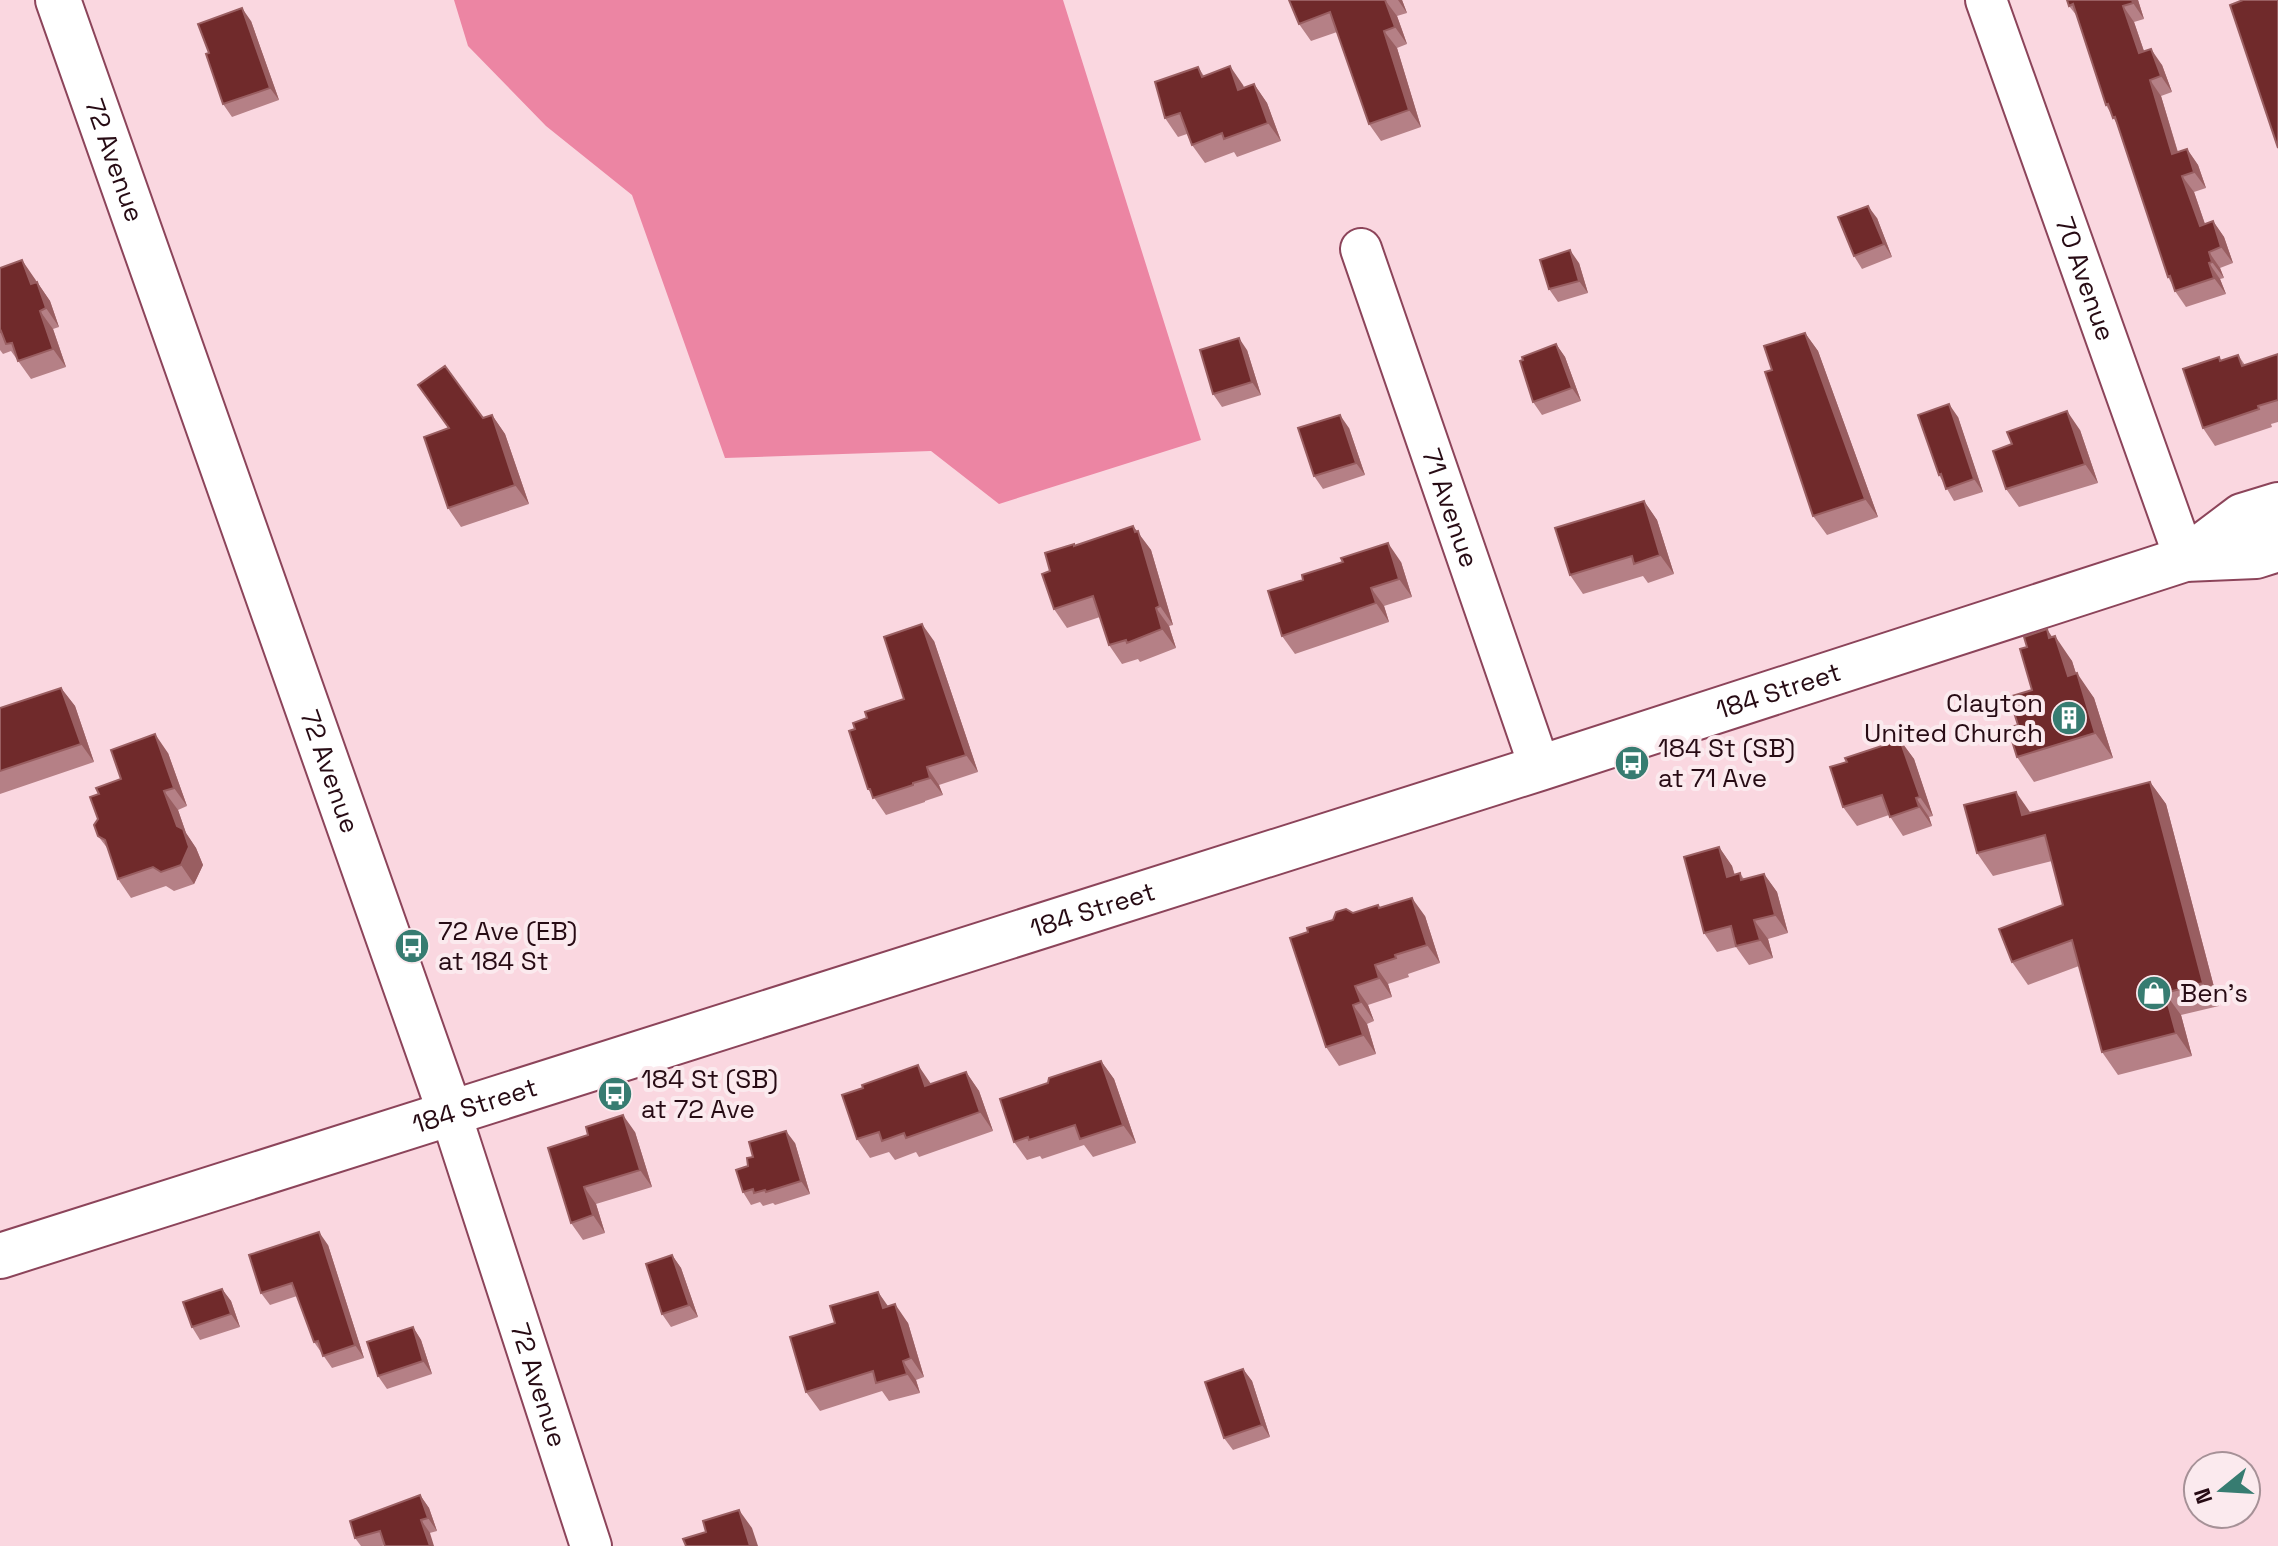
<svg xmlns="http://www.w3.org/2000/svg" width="2278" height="1546" font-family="'Space Grotesk',sans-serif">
	<rect width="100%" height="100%" fill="#fad7e0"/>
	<path fill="#ec85a3" d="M454,0H1063L1201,440L999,504L931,451L725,458L632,195L546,126L468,46Z"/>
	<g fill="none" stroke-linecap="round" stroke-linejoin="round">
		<g stroke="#8c445a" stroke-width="44">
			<g id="minor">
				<path id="s1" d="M1986,0L2185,559"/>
				<path id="s2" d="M1361,249L1540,768"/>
				<path id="s3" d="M451,1115L591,1546"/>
			</g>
		</g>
		<g stroke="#8c445a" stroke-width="48">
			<g id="major">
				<path id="s4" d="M58,0L451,1115"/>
				<path d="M2185,559L2242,516L2278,505"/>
				<path id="s5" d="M0,1256L1540,768L2185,559L2256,556L2278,549"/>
			</g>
		</g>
		<use href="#minor" stroke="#fff" stroke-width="40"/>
		<use href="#major" stroke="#fff" stroke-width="44"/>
	</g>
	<path fill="#b58086" d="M1289,0H1402L1407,13L1397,16L1407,44L1397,48L1421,127L1381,141L1369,124L1337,32L1311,41L1299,24Z
		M2067,0H2138L2144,19L2134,22L2144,51L2162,65L2172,92L2161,96L2178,152L2187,149L2198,165L2206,188L2194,192L2205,224L2213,221L2224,237L2233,263L2220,268L2224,278L2220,279L2226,294L2186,307L2175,291L2172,284L2168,277L2117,124L2106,105L2077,16L2069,6Z
		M251,21L279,100L232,117L223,104L209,53Z
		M1198,67L1204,76L1243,85L1244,88L1254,84L1267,103L1281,141L1237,157L1234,152L1205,163L1192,145L1187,134L1178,137L1165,118Z
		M1877,218L1892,257L1862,269L1854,256Z
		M1579,263L1588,293L1558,302L1549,289Z
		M0,268L35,279L50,301L59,327L53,329L66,367L31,379L11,351L3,354L0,350Z
		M1805,333L1818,351L1878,517L1827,535L1813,516Z
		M1556,344L1565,357L1581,401L1542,415L1533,402Z
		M1247,350L1261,395L1222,407L1213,394Z
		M2278,354V422L2271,424L2272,427L2215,446L2203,428L2222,360L2238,355L2245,365Z
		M492,415L505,434L529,504L461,527L448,508L483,418Z
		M1958,417L1983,492L1954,501L1939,475Z
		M1349,428L1365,475L1323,489L1314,476Z
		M2080,430L2098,483L2019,507L2006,489Z
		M1644,501L1657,520L1674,574L1648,583L1643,576L1583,594L1570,575Z
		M1133,526L1151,550L1173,625L1169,626L1176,648L1140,662L1138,659L1122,664L1109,645L1100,617L1067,628L1054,609L1050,571L1075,546Z
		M1401,562L1412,597L1384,606L1389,622L1295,654L1282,636Z
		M2052,637L2072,661L2076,674L2094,698L2113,758L2034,782L2017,757L2018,725Z
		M934,641L978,772L939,785L943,795L925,801V802L886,815L868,789L855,729L867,718L904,699Z
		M61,688L75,706L94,762L0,794V708Z
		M1900,740L1914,759L1933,816L1929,817L1932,826L1903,836L1889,815L1857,826L1843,807L1847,762Z
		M168,753L187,806L178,810L186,833L196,848L203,865L194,884L174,891L166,886L131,898L118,879L108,849L98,836V819L121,779Z
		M2150,782L2166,804L2219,1006L2181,1015L2192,1056L2118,1075L2102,1052L2079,966L2028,985L2012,962L2063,905L2052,861L1993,876L1977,853L2030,813Z
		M1719,847L1732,866L1735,875L1740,873L1744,879L1764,874L1777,892L1788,933L1768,939L1773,958L1749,965L1736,947L1717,952L1704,933Z
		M1380,908L1425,916L1440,963L1408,974L1409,977L1388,984L1392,997L1368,1005L1374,1021L1367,1024L1376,1054L1339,1066L1326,1047L1308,932L1333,920L1353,913Z
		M1101,1061L1114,1079L1136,1143L1093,1157L1084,1145L1042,1159L1040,1156L1027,1160L1014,1142L1048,1083Z
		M966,1072L979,1091L993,1131L919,1157L916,1152L895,1160L889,1152L870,1158L857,1139L931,1084Z
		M635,1132L652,1187L596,1204L605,1233L583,1240L571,1223L548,1148Z
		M795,1143L810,1194L775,1205L773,1203L763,1206L760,1202L751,1205L743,1192L748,1166Z
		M328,1245L364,1358L332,1368L314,1342L297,1296L270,1305L261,1293Z
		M672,1255L681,1268L698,1317L671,1327L662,1314Z
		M222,1289L231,1301L240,1327L200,1340L192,1327Z
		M878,1292L888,1306L908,1323L924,1377L916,1380L920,1393L889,1401L882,1391L820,1411L806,1392L835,1323Z
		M413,1327L421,1340L432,1374L387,1389L378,1376Z
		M1243,1369L1252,1381L1270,1437L1233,1450L1224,1438Z
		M420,1495L429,1508L437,1531L382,1546H361L355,1538Z"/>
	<path fill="#995e61" d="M1385,0L1397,16L1407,44L1395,27Z
		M1398,0H1402L1407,13Z
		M2132,0H2138L2144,19L2133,3Z
		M2123,6L2134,22L2150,69L2139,53Z
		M242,8L251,21L279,100L270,88Z
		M1384,31L1397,48L1421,127L1409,110Z
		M2151,49L2162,65L2172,92L2161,76Z
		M1230,66L1243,85L1251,108L1238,90Z
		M2150,80L2161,96L2183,170L2172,154Z
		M1254,84L1267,103L1281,141L1268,123Z
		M2187,149L2198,165L2206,188L2194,172Z
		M2182,176L2194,192L2211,242L2200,226Z
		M1868,206L1877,218L1892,257L1884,244Z
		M2213,221L2224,237L2233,263L2221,247Z
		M1570,250L1579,263L1588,293L1579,281Z
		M2209,252L2220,268L2224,278L2212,262Z
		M22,260L35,279L44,303L31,284Z
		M2209,263L2220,279L2226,294L2214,278Z
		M37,282L50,301L59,327L46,308Z
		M40,311L53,329L66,367L53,349Z
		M1805,333L1818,351L1878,517L1865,499Z
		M1239,338L1247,350L1261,395L1252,382Z
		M1556,344L1565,357L1581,401L1572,388Z
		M1949,404L1958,417L1983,492L1974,479Z
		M2067,411L2080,430L2098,483L2085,464Z
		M492,415L505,434L529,504L515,485Z
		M1340,415L1349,428L1365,475L1356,463Z
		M1644,501L1657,520L1674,574L1660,555Z
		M1133,526L1151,550L1173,625L1160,606Z
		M1388,543L1401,562L1412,597L1399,579Z
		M1371,588L1384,606L1389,622L1376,603Z
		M1156,608L1169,626L1176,648L1162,629Z
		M922,624L934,641L978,772L966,755Z
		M2047,629L2058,646L2055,636L2072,661L2085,701L2068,676L2049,638Z
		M2077,673L2094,698L2113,758L2095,733Z
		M61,688L75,706L94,762L81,744Z
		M155,734L168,753L187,806L174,788Z
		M1900,740L1914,759L1933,816L1920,797Z
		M927,767L939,785L943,795L930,778Z
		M2150,782L2166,804L2219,1006L2203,983Z
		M164,791L178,810L186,833L196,848L203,865L194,884L181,865L177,826Z
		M2016,792L2032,815L2038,838L2022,815Z
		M1916,798L1929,817L1932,826L1919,807Z
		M1719,847L1732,866L1740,896L1727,877Z
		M1764,874L1777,892L1788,933L1775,915Z
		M1412,898L1425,916L1440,963L1427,945Z
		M1754,920L1768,939L1773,958L1760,940Z
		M1375,965L1388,984L1392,997L1379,978Z
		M1355,986L1368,1005L1374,1021L1361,1002Z
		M2165,993L2181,1015L2192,1056L2176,1033Z
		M1353,1005L1367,1024L1376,1054L1363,1035Z
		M1101,1061L1114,1079L1136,1143L1123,1125Z
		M918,1065L931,1084L925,1086Z
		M966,1072L979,1091L993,1131L980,1112Z
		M623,1115L635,1132L652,1187L640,1170Z
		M786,1131L795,1143L810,1194L801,1181Z
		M584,1187L596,1204L605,1233L593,1215Z
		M319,1232L328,1245L364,1358L355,1345Z
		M672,1255L681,1268L698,1317L689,1305Z
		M222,1289L231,1301L240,1327L231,1314Z
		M878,1292L891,1311L883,1308Z
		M895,1304L908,1323L924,1377L911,1358Z
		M413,1327L421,1340L432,1374L423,1361Z
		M903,1361L916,1380L920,1393L907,1374Z
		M1243,1369L1252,1381L1270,1437L1262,1425Z
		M420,1495L429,1508L437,1531L428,1518Z
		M739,1510L752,1528L758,1546H750Z
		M421,1520L430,1533L434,1546H430Z"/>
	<path fill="#702a2b" stroke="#995e61" stroke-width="2" d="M1289,0H1385L1395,27L1384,31L1409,110L1369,124L1330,12L1299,24Z
		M2067,0H2132L2133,3L2123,6L2139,53L2151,49L2161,76L2150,80L2172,154L2187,149L2194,172L2182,176L2200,226L2213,221L2221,247L2209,252L2212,262L2209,263L2214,278L2175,291L2170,276L2168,277L2115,117L2113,118L2108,104L2106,105L2073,4L2069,6Z
		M2243,0H2278V148L2230,5Z
		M242,8L270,88L223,104L206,54L209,53L198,24Z
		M1230,66L1238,90L1254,84L1268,123L1224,139L1222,133L1192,145L1180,113L1165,118L1155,82L1198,67L1202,77Z
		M1868,206L1884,244L1854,256L1838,217Z
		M1570,250L1579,281L1549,289L1540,260Z
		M22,260L31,284L37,282L46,308L40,311L53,349L18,361L12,343L6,344L1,331L0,332V268Z
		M1805,333L1865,499L1813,516L1765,372L1772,370L1764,346Z
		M1239,338L1252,382L1213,394L1200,350Z
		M1556,344L1572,388L1533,402L1520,361L1523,360L1522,357Z
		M2278,354V400L2258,406L2259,409L2203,428L2183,369L2219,357L2220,361L2238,355L2242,366Z
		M445,366L483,418L492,415L515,485L448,508L424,437L449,428L418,385Z
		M1949,404L1974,479L1946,489L1941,474L1939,475L1918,415Z
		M2067,411L2085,464L2006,489L1993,451L2012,444L2007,432Z
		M1340,415L1356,463L1314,476L1298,428Z
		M1644,501L1660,555L1634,564L1632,556L1570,575L1555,528Z
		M1133,526L1135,532L1138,531L1160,606L1156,608L1162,629L1127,643L1126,640L1109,645L1093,596L1054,609L1042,574L1050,571L1045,553L1074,544V546Z
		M1388,543L1399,579L1371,588L1376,603L1282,636L1268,591L1303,580L1302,575L1343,562L1341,558Z
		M922,624L966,755L927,767L930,778L913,783V785L873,798L870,789H868L849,731L855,729L853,723L867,718L865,712L904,699L884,637Z
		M2047,629L2049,638L2055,636L2068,676L2077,673L2095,733L2017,757L2008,728L2018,725L2009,697L2032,690L2020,649L2027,647L2024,637Z
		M61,688L81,744L0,771V708Z
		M155,734L174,788L164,791L177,826L183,829L189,847L181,865L161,872L153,867L118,879L105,840L98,836L94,825L98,819L90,797L99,794L96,788L121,779L111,750Z
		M1900,740L1920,797L1916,798L1919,807L1890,817L1882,795L1843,807L1830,767L1847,762L1845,758Z
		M2150,782L2203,983L2165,993L2176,1033L2102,1052L2072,940L2012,962L1999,929L2063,905L2045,835L1977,853L1964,805L2016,792L2022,815Z
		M1719,847L1727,877L1740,873L1741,880L1764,874L1775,915L1754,920L1760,940L1736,946L1731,926L1704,933L1684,857Z
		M1412,898L1427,945L1395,955L1396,958L1375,965L1379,978L1355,986L1361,1002L1353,1005L1363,1035L1326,1047L1290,938L1308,932L1307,928L1333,920L1336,912L1346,909L1353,913L1378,905L1379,908Z
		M1101,1061L1123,1125L1080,1139L1075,1125L1029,1140L1028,1137L1014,1142L1000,1099L1048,1083L1049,1078Z
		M918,1065L925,1086L966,1072L980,1112L906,1138L904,1133L882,1141L879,1132L857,1139L842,1095L863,1088L862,1085Z
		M623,1115L640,1170L584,1187L593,1215L571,1223L548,1148L588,1135L586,1127Z
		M786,1131L801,1181L766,1192L765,1190L754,1193L753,1189L743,1192L736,1170L748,1166L747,1158L753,1157L749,1142Z
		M319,1232L355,1345L323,1356L318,1341L314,1342L292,1283L261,1293L249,1255Z
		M672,1255L689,1305L662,1314L646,1264Z
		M222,1289L231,1314L192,1327L183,1302Z
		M878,1292L883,1308L895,1304L911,1358L903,1361L907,1374L876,1383L873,1371L806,1392L790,1337L835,1323L830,1306Z
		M413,1327L423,1361L378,1376L367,1342Z
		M1243,1369L1262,1425L1224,1438L1205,1382Z
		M420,1495L428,1518L421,1520L430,1546H385L380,1531L355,1538L350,1521Z
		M739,1510L750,1546H686L683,1539L706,1532L703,1521Z"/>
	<defs>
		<g id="building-disc" transform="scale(1.8)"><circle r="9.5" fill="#377c71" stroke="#fbeaee"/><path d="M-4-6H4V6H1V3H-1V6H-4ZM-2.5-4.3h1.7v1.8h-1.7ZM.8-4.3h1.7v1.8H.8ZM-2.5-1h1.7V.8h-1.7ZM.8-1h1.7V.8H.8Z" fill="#fff"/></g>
		<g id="bus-disc" transform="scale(1.8)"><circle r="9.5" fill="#377c71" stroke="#fbeaee"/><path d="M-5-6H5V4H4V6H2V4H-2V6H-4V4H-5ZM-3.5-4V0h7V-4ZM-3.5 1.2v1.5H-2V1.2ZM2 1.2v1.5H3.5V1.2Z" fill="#fff"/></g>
		<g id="shop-disc" transform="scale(1.8)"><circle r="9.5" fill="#377c71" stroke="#fbeaee"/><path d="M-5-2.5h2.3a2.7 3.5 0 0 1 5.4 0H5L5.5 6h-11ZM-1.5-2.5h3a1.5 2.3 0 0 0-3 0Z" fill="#fff"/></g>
	</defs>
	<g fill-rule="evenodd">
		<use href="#building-disc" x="2069" y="718"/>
		<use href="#bus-disc" x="1632" y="763"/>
		<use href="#bus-disc" x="412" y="946"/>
		<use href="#shop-disc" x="2154" y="993"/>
		<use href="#bus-disc" x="615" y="1094"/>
	</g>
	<g text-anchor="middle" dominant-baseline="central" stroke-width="8" stroke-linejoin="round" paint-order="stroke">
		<g font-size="26" fill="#270b14" stroke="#fbeaee">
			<text stroke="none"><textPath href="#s4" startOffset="170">72 Avenue</textPath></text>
			<text stroke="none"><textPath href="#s1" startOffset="296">70 Avenue</textPath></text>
			<text stroke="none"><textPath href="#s2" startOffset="274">71 Avenue</textPath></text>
			<text stroke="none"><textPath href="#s5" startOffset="1866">184 Street</textPath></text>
			<text stroke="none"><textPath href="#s4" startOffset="818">72 Avenue</textPath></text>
			<text stroke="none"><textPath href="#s5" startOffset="1146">184 Street</textPath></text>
			<text stroke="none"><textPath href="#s5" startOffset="498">184 Street</textPath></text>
			<text stroke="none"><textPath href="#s3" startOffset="284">72 Avenue</textPath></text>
		</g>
		<g font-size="26" fill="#270b14" stroke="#fbeaee" text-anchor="start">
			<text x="2043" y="703" text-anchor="end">Clayton<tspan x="2043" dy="30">United Church</tspan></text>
			<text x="1658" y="748">184 St (SB)<tspan x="1658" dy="30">at 71 Ave</tspan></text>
			<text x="438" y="931">72 Ave (EB)<tspan x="438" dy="30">at 184 St</tspan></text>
			<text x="2180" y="993">Ben's</text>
			<text x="641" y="1079">184 St (SB)<tspan x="641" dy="30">at 72 Ave</tspan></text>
		</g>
	</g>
	<g transform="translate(2222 1490) rotate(252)"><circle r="38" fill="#fbeaee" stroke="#a69197" stroke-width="2"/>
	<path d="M0-6L14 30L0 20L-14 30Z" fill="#377c71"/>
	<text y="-12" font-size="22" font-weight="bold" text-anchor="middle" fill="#270b14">N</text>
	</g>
</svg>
